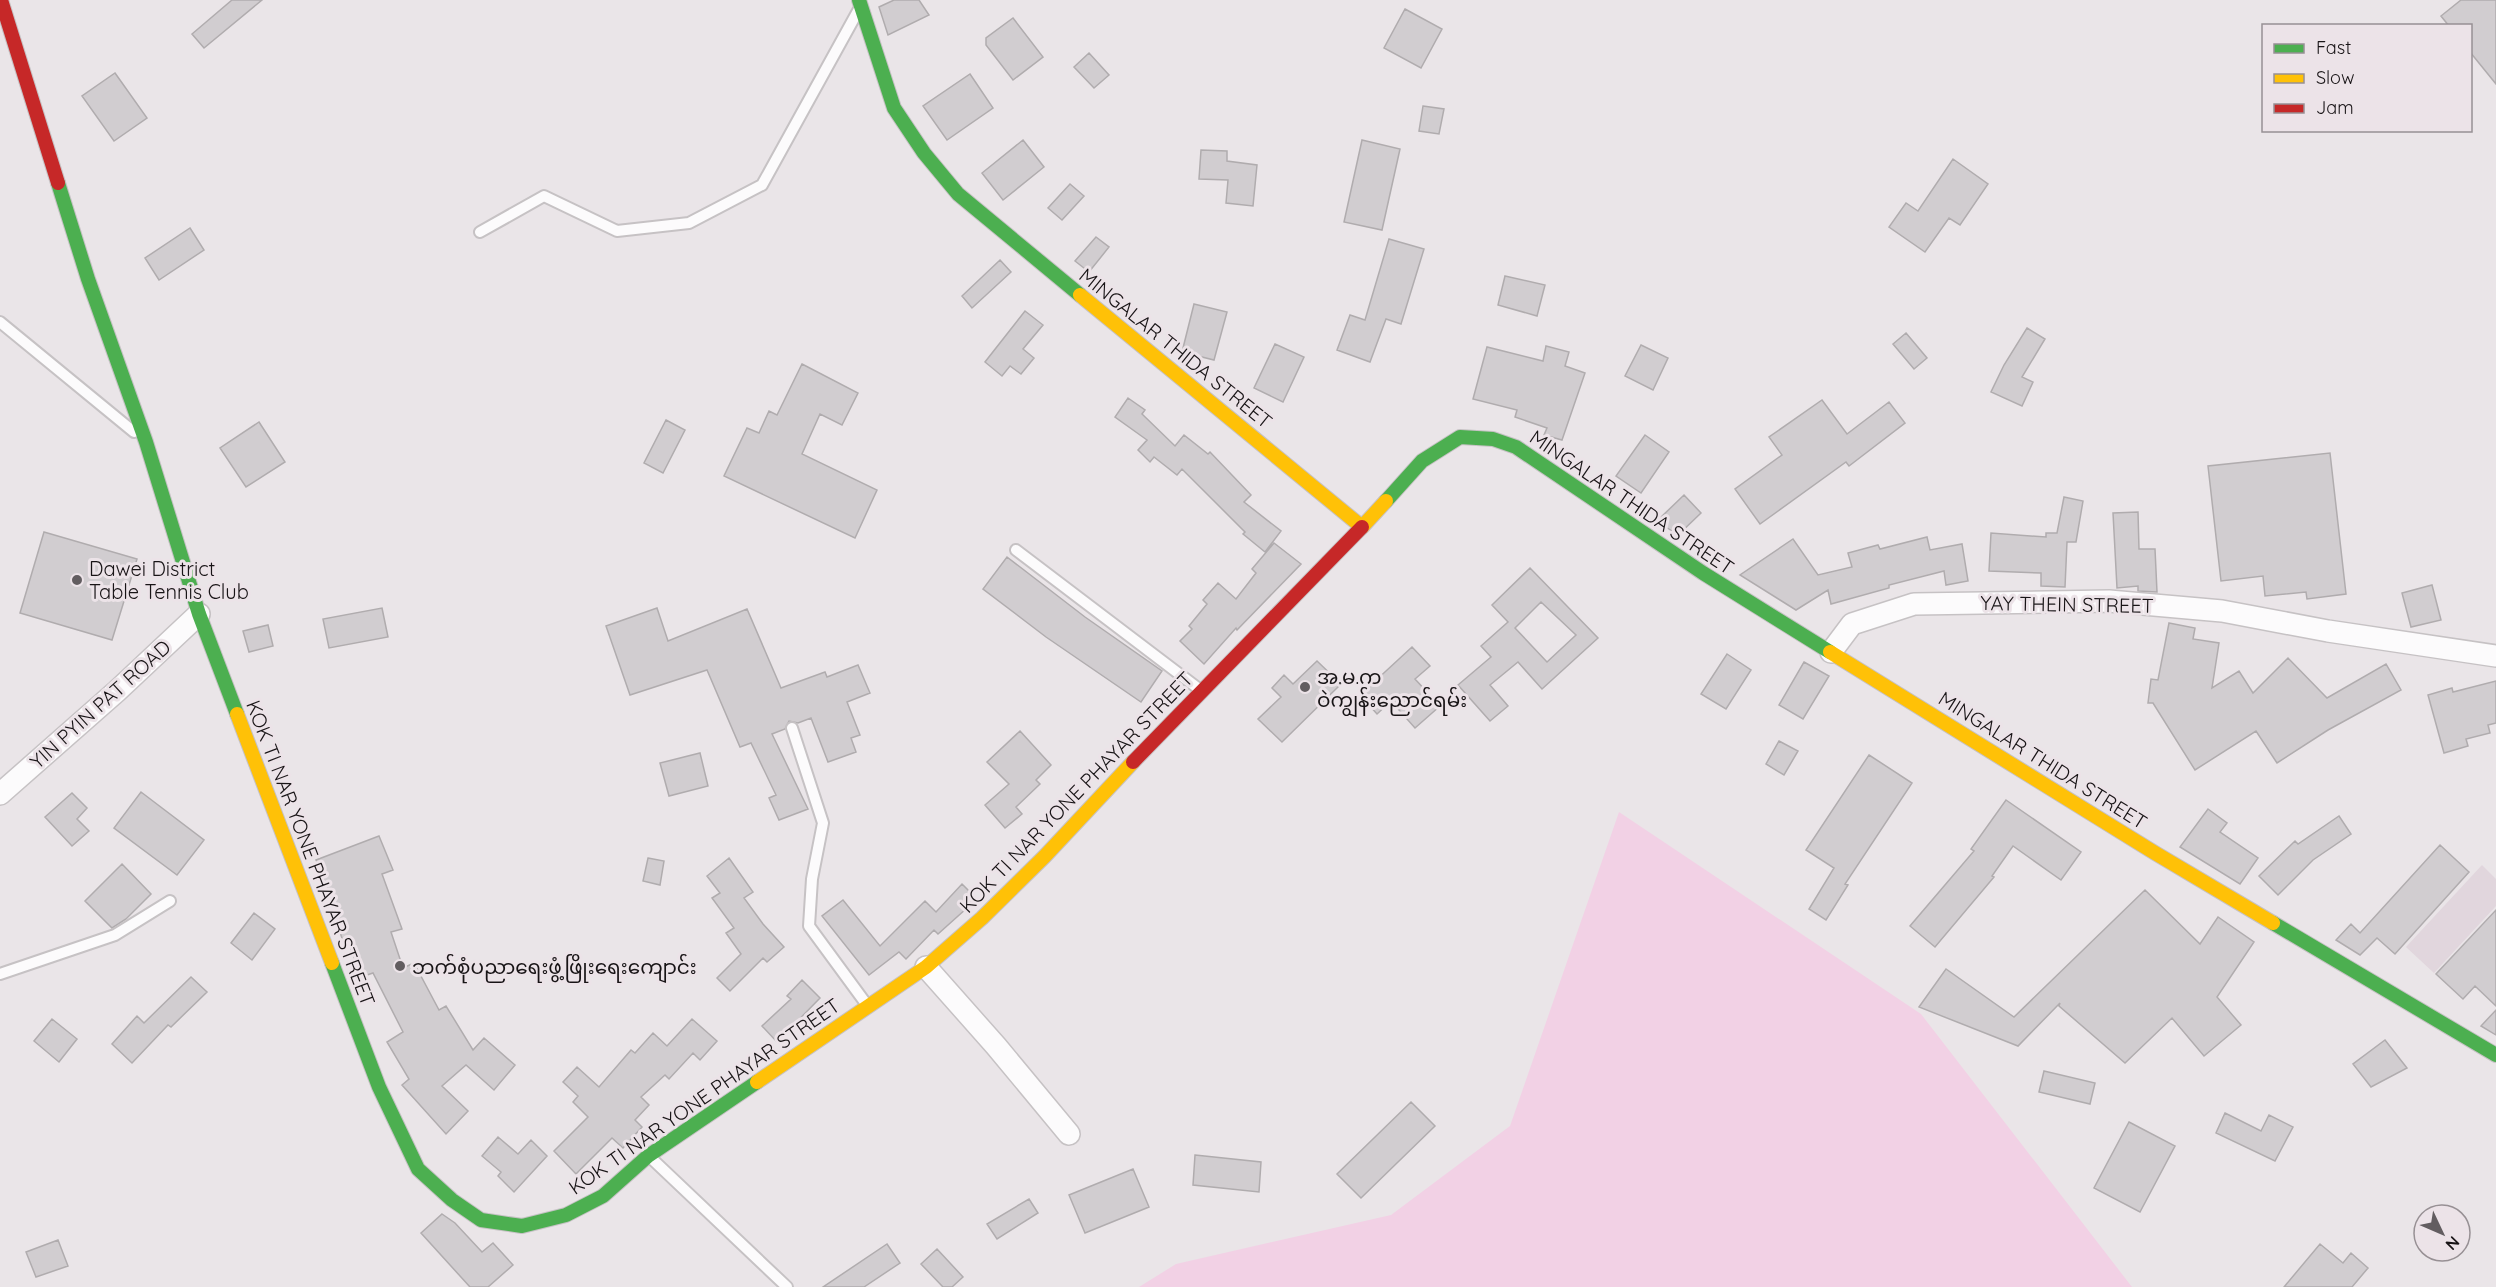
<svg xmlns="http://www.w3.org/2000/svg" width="2496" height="1287" font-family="Quicksand,'Noto Sans Myanmar',sans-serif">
	<rect width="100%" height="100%" fill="#eae5e8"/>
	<path fill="#e1d6dd" d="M2482,865L2496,879V906L2434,973L2406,947Z"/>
	<path fill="#f2d1e5" d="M1619,812L1921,1014L2132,1287H1139L1176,1264L1391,1215L1510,1126Z"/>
	<path fill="#d1cdd0" stroke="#b0acae" stroke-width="1.5" fill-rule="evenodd" d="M232,0H262L204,48L192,34Z
		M894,0H919L929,15L888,35L879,7Z
		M2461,0H2496V84L2470,52V26H2449L2441,16Z
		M1405,9L1442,29L1421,68L1384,48Z
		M1013,18L1043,57L1013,80L986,45V38Z
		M1089,53L1109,75L1094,88L1074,67Z
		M115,73L147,118L114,141L82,96Z
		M970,74L993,108L947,140L923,106Z
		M1423,106L1444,109L1439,134L1419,131Z
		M1023,140L1044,167L1003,200L982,173Z
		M1362,140L1400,149L1382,230L1344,222Z
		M1201,150L1227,151V161L1257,165L1253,206L1226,203L1228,180L1199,179Z
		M1953,159L1988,184L1960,225L1949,218L1925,252L1889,227L1906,203L1918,211Z
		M1070,184L1084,196L1062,220L1048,208Z
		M190,228L204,250L159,280L145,258Z
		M1096,237L1109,247L1089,272L1075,261Z
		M1389,239L1424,249L1401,324L1386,319L1370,362L1337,350L1350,315L1365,320Z
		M1000,260L1011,272L972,308L962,296Z
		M1505,276L1545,285L1537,316L1498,305Z
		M1194,304L1227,312L1214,360L1182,352Z
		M1025,311L1043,325L1023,349L1034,358L1021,374L1010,366L1002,376L985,362Z
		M2027,328L2045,339L2022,377L2033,382L2022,406L1991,392L2004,365Z
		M1906,333L1927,358L1914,369L1893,344Z
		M1275,344L1304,357L1283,402L1254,388Z
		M1641,345L1668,358L1653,390L1625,376Z
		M1546,346L1569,352L1565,366L1585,373L1562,440L1544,435L1547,428L1515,417L1517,410L1473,399L1487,347L1543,361Z
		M802,364L858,393L842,425L820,414L802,454L877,490L855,538L724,476L747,428L759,433L769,411L777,415Z
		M1128,398L1145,410L1142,414L1175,446L1184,435L1208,454L1210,452L1251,495L1244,502L1281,531L1265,552L1243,534L1245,532L1182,469L1177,475L1154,457L1150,462L1138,450L1147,440L1115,417Z
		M1822,400L1847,434L1889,402L1905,423L1849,466L1846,462L1760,524L1735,489L1782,455L1769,437Z
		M666,420L685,430L663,473L644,463Z
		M259,422L285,462L246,487L220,448Z
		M1645,435L1669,452L1641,493L1616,476Z
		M2330,453L2346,594L2307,599L2306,592L2265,596L2263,576L2221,581L2208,466Z
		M1684,495L1701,513L1678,535L1657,521Z
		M2064,497L2083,501L2076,542H2067L2065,587L2041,586V573L1989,571L1991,533L2046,537V533H2057Z
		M2138,512L2139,549H2155L2157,592L2138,591V586L2117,588L2113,513Z
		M44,532L137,559L112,640L20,613Z
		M1927,537L1930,550L1962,544L1968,581L1946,585L1944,571L1889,585V588L1831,604L1828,590L1796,610L1740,575L1793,539L1818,575L1852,567L1848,553L1878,545L1880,549Z
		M1274,543L1301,564L1237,630L1236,628L1204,664L1180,641L1192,629L1189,626L1207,604L1203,600L1218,583L1236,599L1256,573L1252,569Z
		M1007,557L1085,617L1162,671L1141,702L1046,637L983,589Z
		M1530,568L1598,638L1542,689L1518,662L1490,685L1508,706L1490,721L1458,685L1491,657L1481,646L1508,622L1492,605ZM1541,602L1576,635L1547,662L1515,628Z
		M2432,585L2441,620L2411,627L2402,593Z
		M382,608L388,637L329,648L323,619Z
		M657,608L668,641L747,609L781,688L825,672L827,677L858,665L870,693L847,702L860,735L851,738L856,752L828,762L811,718L798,723L789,721L785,729L772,734L808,809L779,820L769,798L776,795L751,743L740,747L707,670L630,695L606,626Z
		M2169,623L2195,628L2193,639L2219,643L2212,688L2239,671L2253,693L2288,658L2327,698L2386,664L2401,690L2328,730L2277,763L2256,731L2195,770L2153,703H2148L2151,679L2158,680Z
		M268,625L273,646L249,652L243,631Z
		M1412,647L1430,666L1415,679L1440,706L1415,728L1391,701L1377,714L1360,695Z
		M1727,654L1751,670L1726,709L1701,694Z
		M1317,661L1341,684L1282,742L1258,719L1281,697L1272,688L1284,675L1293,684Z
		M1804,662L1829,676L1803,719L1779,705Z
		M2496,681V723L2488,725L2490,733L2466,739L2468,746L2444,753L2428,695L2452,688L2453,692Z
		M1020,731L1051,765L1036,780L1040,784L1016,807L1022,814L1005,828L985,805L1009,784L987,762Z
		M1779,741L1798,751L1784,775L1766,764Z
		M700,753L708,786L669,796L660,763Z
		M1869,755L1912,783L1845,884L1848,885L1826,920L1809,909L1834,868L1806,850Z
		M141,792L204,840L177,875L114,828Z
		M72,793L87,808L77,819L89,831L72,846L45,817Z
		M2006,800L2081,852L2061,880L2013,846L1992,876L1994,877L1935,947L1910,926L1974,851L1971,849Z
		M2208,809L2227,823L2220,832L2258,858L2240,884L2180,847Z
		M2339,816L2351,834L2313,860L2278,895L2259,876L2295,841L2298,844Z
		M379,836L393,870L382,874L402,929L391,932L403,968L414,963L439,1010L446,1006L473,1050L484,1038L515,1065L494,1090L466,1065L442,1086L468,1111L446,1134L402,1085L409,1079L387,1042L403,1032L373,973L361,977L350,946L345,947L333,912L337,911L316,860Z
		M2440,845L2469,872L2395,954L2377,938L2360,955L2336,940L2351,924L2360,933Z
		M648,858L664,861L660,885L643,881Z
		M729,858L753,892L744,898L763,924L784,947L767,962L763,958L730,991L717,978L741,954L726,933L734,928L712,898L720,893L707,876Z
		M122,864L151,894L126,919L112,928L85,901Z
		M962,884L977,899L938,934L934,930L906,959L899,952L869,975L822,916L843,900L880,946L925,901L936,912Z
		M2145,890L2200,944L2218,917L2254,942L2217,997L2241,1025L2204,1056L2172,1018L2125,1063L2059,1006L2060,1003L2018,1046L1919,1007L1946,969L2014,1017Z
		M2496,910V1006L2475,986L2463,999L2436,974Z
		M254,913L275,929L252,960L231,943Z
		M191,977L207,992L171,1027L168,1025L132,1063L112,1044L137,1016L144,1023Z
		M802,980L820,998L777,1042L762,1026L791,999L787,996Z
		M2496,1010V1035L2481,1026Z
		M52,1019L77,1039L59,1062L34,1041Z
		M692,1019L717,1041L700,1060L693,1053L669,1079L665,1075L641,1097L649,1105L635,1120L642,1127L623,1148L612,1138L576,1174L554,1151L588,1117L573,1102L578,1096L563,1082L577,1067L599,1087L631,1050L635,1053L653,1033L667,1046Z
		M2385,1040L2407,1068L2371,1087L2353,1064Z
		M2044,1071L2095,1083L2090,1104L2039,1092Z
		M1411,1102L1435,1126L1361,1198L1337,1174Z
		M2225,1113L2261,1131L2269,1115L2293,1127L2275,1161L2216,1133Z
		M2129,1122L2175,1146L2140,1212L2094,1188Z
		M498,1137L518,1154L531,1140L547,1156L514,1192L498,1176L501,1172L482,1156Z
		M1195,1155L1261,1162L1259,1192L1193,1185Z
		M1133,1169L1149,1207L1085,1233L1069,1195Z
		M1029,1199L1038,1213L997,1239L987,1224Z
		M442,1214L455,1223L482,1252L493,1243L513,1265L488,1287H470L421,1233Z
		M58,1240L68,1266L36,1277L26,1252Z
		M887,1244L900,1263L864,1287H823Z
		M2320,1244L2343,1263L2351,1253L2368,1268L2352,1287H2284Z
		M937,1249L963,1277L952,1287H943L921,1264Z"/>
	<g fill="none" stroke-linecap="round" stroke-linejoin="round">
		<g stroke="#c6c2c4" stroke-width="14">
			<path id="lane" d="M480,232L544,196L617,231L689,223L762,185L858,11
				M0,322L134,432
				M1016,550L1199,689
				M792,728L823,823L812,879L809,926L867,1005
				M0,974L115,935L170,901
				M651,1158L787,1287"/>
		</g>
		<g stroke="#c6c2c4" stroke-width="24">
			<path id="street" d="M1831,652L1852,624L1914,604L2109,601L2222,611L2328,631L2496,656
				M0,794L117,691L199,614
				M926,967L996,1046L1069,1134"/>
		</g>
		<g stroke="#c6c2c4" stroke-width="16">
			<path id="fast" d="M859,0L894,108L924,153L958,194L1080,295
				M58,183L88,279L146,442L199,614L237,714
				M1386,501L1422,461L1460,437L1493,439L1516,447L1703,573L1830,652
				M2273,923L2496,1055
				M332,963L379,1087L418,1169L452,1200L481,1220L522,1226L566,1215L603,1196L648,1156L757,1082"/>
		</g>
		<g stroke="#c6c2c4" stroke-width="16">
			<path id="slow" d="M1080,295L1362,527L1386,501
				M1830,652L2155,853L2273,923
				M237,714L332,963
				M757,1082L926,967L982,918L1045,856L1133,762"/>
		</g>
		<g stroke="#c6c2c4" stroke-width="16">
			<path id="jam" d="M1,0L58,183
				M1133,762L1362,527"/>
		</g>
		<use href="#lane" stroke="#fcfbfc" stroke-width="10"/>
		<use href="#street" stroke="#fcfbfc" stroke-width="21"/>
		<use href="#fast" stroke="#4caf50" stroke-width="14"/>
		<use href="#slow" stroke="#ffc107" stroke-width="14"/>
		<use href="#jam" stroke="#c62828" stroke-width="14"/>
	</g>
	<g fill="#625d60" stroke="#ece3e8" stroke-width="2">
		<circle cx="77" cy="580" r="6"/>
		<circle cx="1305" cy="687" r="6"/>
		<circle cx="400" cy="966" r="6"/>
	</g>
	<g text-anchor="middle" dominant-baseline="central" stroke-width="6" stroke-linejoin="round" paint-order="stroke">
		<g font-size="20" fill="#181416" stroke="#ece3e8">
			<text transform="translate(1176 348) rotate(39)">MINGALAR THIDA STREET</text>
			<text transform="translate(1632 502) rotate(34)">MINGALAR THIDA STREET</text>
			<text transform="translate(2067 604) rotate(1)">YAY THEIN STREET</text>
			<text transform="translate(100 704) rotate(-42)">YIN PYIN PAT ROAD</text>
			<text transform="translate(2043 760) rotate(32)">MINGALAR THIDA STREET</text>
			<text transform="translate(1076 792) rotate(-46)">KOK TI NAR YONE PHAYAR STREET</text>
			<text transform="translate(311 853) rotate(69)">KOK TI NAR YONE PHAYAR STREET</text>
			<text transform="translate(704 1096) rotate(-35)">KOK TI NAR YONE PHAYAR STREET</text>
		</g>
		<g font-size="20" fill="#181416" stroke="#ece3e8" text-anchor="start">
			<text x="89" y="568">Dawei District<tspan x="89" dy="23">Table Tennis Club</tspan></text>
			<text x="1317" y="676">အ.မ.က<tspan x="1317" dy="23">ဝဲကျွန်းညောင်ရမ်း</tspan></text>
			<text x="412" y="966">ဘက်စုံပညာရေးဖွံ့ဖြိုးရေးကျောင်း</text>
		</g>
	</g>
	<rect x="2262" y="24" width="210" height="108" fill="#ece3e8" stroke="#979094" stroke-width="1.5"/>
	<rect x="2274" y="44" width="30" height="9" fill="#4caf50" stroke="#979094" stroke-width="1.5"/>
	<text x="2316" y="54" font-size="18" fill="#181416">Fast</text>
	<rect x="2274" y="74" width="30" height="9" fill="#ffc107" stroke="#979094" stroke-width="1.5"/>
	<text x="2316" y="84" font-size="18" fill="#181416">Slow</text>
	<rect x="2274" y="104" width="30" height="9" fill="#c62828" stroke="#979094" stroke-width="1.5"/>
	<text x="2316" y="114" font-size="18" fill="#181416">Jam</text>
	<g transform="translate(2442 1233) rotate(134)"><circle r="28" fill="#ece3e8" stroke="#979094" stroke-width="1.5"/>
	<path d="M0-4.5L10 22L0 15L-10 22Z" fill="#625d60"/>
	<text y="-9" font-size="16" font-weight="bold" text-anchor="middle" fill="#181416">N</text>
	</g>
</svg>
